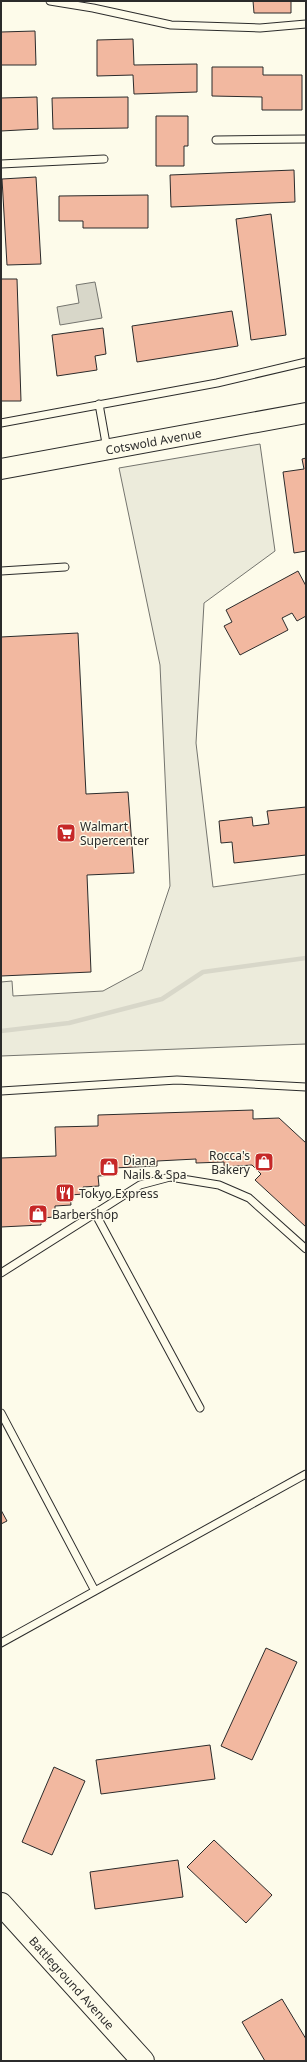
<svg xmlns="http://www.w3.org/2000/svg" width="307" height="2062" font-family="'Noto Sans',sans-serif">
	<rect width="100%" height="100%" fill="#fdfbea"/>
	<path fill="#ecebdb" stroke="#74746e" d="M260,444L275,551L204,603L196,743L213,887L306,874V1044L1,1056V982L12,981L13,996L103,991L142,970L170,886L160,665L119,468Z"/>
	<path fill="#d8d7c9" stroke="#74746e" d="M95,282L102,318L60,325L57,307L79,303L76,285Z"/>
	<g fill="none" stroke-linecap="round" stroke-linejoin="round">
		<path stroke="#d8d7c9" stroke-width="4.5" d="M1,1031L69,1023L162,999L203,972L306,958"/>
	</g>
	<path fill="#f2b8a0" stroke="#2b2b2b" d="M253,1H291V13H254Z
		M35,31L36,65H1V32Z
		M133,39L134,65L197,64V92L134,94L133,75L97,76V40Z
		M212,67H263V75H302V110H262V97L212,96Z
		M37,97L38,129L1,131V98Z
		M128,97V128L53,129L52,98Z
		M156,116H188V146H184V166H156Z
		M294,170L295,202L171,207L170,175Z
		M36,177L41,264L7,265L2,179Z
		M148,195V228H83V221H59V196Z
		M271,214L286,335L251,340L236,219Z
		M1,279H17L21,401H1Z
		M232,311L238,346L137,362L132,326Z
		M103,328L106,354L95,356L97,370L57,376L52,335Z
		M306,458V551L294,553L283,472L304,469L302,459Z
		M298,571L306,586V616L297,621L292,613L282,618L288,630L240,655L224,626L232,622L226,610Z
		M78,633L86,794L128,792L134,873L87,875L91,972L1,976V637Z
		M306,807V855L234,863L232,842L221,843L219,821L252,817L253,826L269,824L267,811Z
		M253,1110V1119L279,1118L306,1143V1227L255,1180L261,1174L252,1165L224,1167V1162L196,1163V1159L157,1161V1166L113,1168L114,1175L98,1176L99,1186L83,1187L84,1194L70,1195L71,1205L55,1206V1217L41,1218V1225L1,1227V1158L56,1156L55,1127L98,1126V1115Z
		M1,1510L7,1521L1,1524Z
		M266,1648L297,1662L252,1760L221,1746Z
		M210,1745L215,1779L101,1794L96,1760Z
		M54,1767L85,1781L52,1855L22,1842Z
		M214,1840L272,1895L246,1923L187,1867Z
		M178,1860L183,1897L95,1909L90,1872Z
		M282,1999L306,2039V2061H265L242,2022Z"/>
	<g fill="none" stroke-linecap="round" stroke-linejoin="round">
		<g stroke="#2b2b2b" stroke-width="9">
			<path id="lane" d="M50,1L93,8L171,25L260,28L306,24
				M216,140L306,139
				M1,164L104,159
				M99,404L107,449
				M1,423L217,383L306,362
				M1,571L65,567
				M1,1091L177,1080L306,1087
				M95,1213L200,1408
				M1,1273L140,1185L170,1177L219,1185L249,1198L306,1249
				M1,1413L95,1591
				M1,1643L306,1474"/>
		</g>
		<g stroke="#2b2b2b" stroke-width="22">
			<g id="secondary">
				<path id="s1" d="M1,469L306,413"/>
			</g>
		</g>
		<g stroke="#2b2b2b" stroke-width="24">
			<g id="primary">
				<path id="s2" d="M1,1904L143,2061"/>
			</g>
		</g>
		<use href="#lane" stroke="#fdfbea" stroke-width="7"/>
		<use href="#secondary" stroke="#fdfbea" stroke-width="20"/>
		<use href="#primary" stroke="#fdfbea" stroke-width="22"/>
	</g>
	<defs>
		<g id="supermarket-square" transform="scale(1)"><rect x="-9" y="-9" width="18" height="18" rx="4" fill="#c62828" stroke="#fdfbea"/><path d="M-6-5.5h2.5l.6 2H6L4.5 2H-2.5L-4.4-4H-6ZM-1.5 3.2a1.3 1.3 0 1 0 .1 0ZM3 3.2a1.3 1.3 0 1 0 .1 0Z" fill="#fff"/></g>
		<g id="shop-square" transform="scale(1)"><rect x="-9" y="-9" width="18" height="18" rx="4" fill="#c62828" stroke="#fdfbea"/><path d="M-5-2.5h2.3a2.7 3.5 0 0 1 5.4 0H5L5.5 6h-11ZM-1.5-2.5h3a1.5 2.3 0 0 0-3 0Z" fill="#fff"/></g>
		<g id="restaurant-square" transform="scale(1)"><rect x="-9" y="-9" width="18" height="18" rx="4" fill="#c62828" stroke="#fdfbea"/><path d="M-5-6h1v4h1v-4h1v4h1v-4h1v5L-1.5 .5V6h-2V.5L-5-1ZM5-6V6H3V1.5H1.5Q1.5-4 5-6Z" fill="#fff"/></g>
	</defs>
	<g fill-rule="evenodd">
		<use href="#supermarket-square" x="66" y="833"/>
		<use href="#shop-square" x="264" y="1162"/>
		<use href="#shop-square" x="109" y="1167"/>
		<use href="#restaurant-square" x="65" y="1193"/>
		<use href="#shop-square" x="38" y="1214"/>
	</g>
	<g text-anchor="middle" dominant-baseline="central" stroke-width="3" stroke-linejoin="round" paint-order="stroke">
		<g font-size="12" fill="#2b2b2b" stroke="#fdfbea">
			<text stroke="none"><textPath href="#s1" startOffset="155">Cotswold Avenue</textPath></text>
			<text stroke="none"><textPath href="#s2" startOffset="106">Battleground Avenue</textPath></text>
		</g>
		<g font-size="12" fill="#2b2b2b" stroke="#fdfbea" text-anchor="start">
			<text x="80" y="826">Walmart<tspan x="80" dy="14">Supercenter</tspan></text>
			<text x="250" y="1155" text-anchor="end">Rocca's<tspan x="250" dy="14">Bakery</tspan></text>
			<text x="123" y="1160">Diana<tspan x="123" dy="14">Nails &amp; Spa</tspan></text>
			<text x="79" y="1193">Tokyo Express</text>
			<text x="52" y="1214">Barbershop</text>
		</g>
	</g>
	<rect width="307" height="2062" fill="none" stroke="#2b2b2b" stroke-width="4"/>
</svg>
